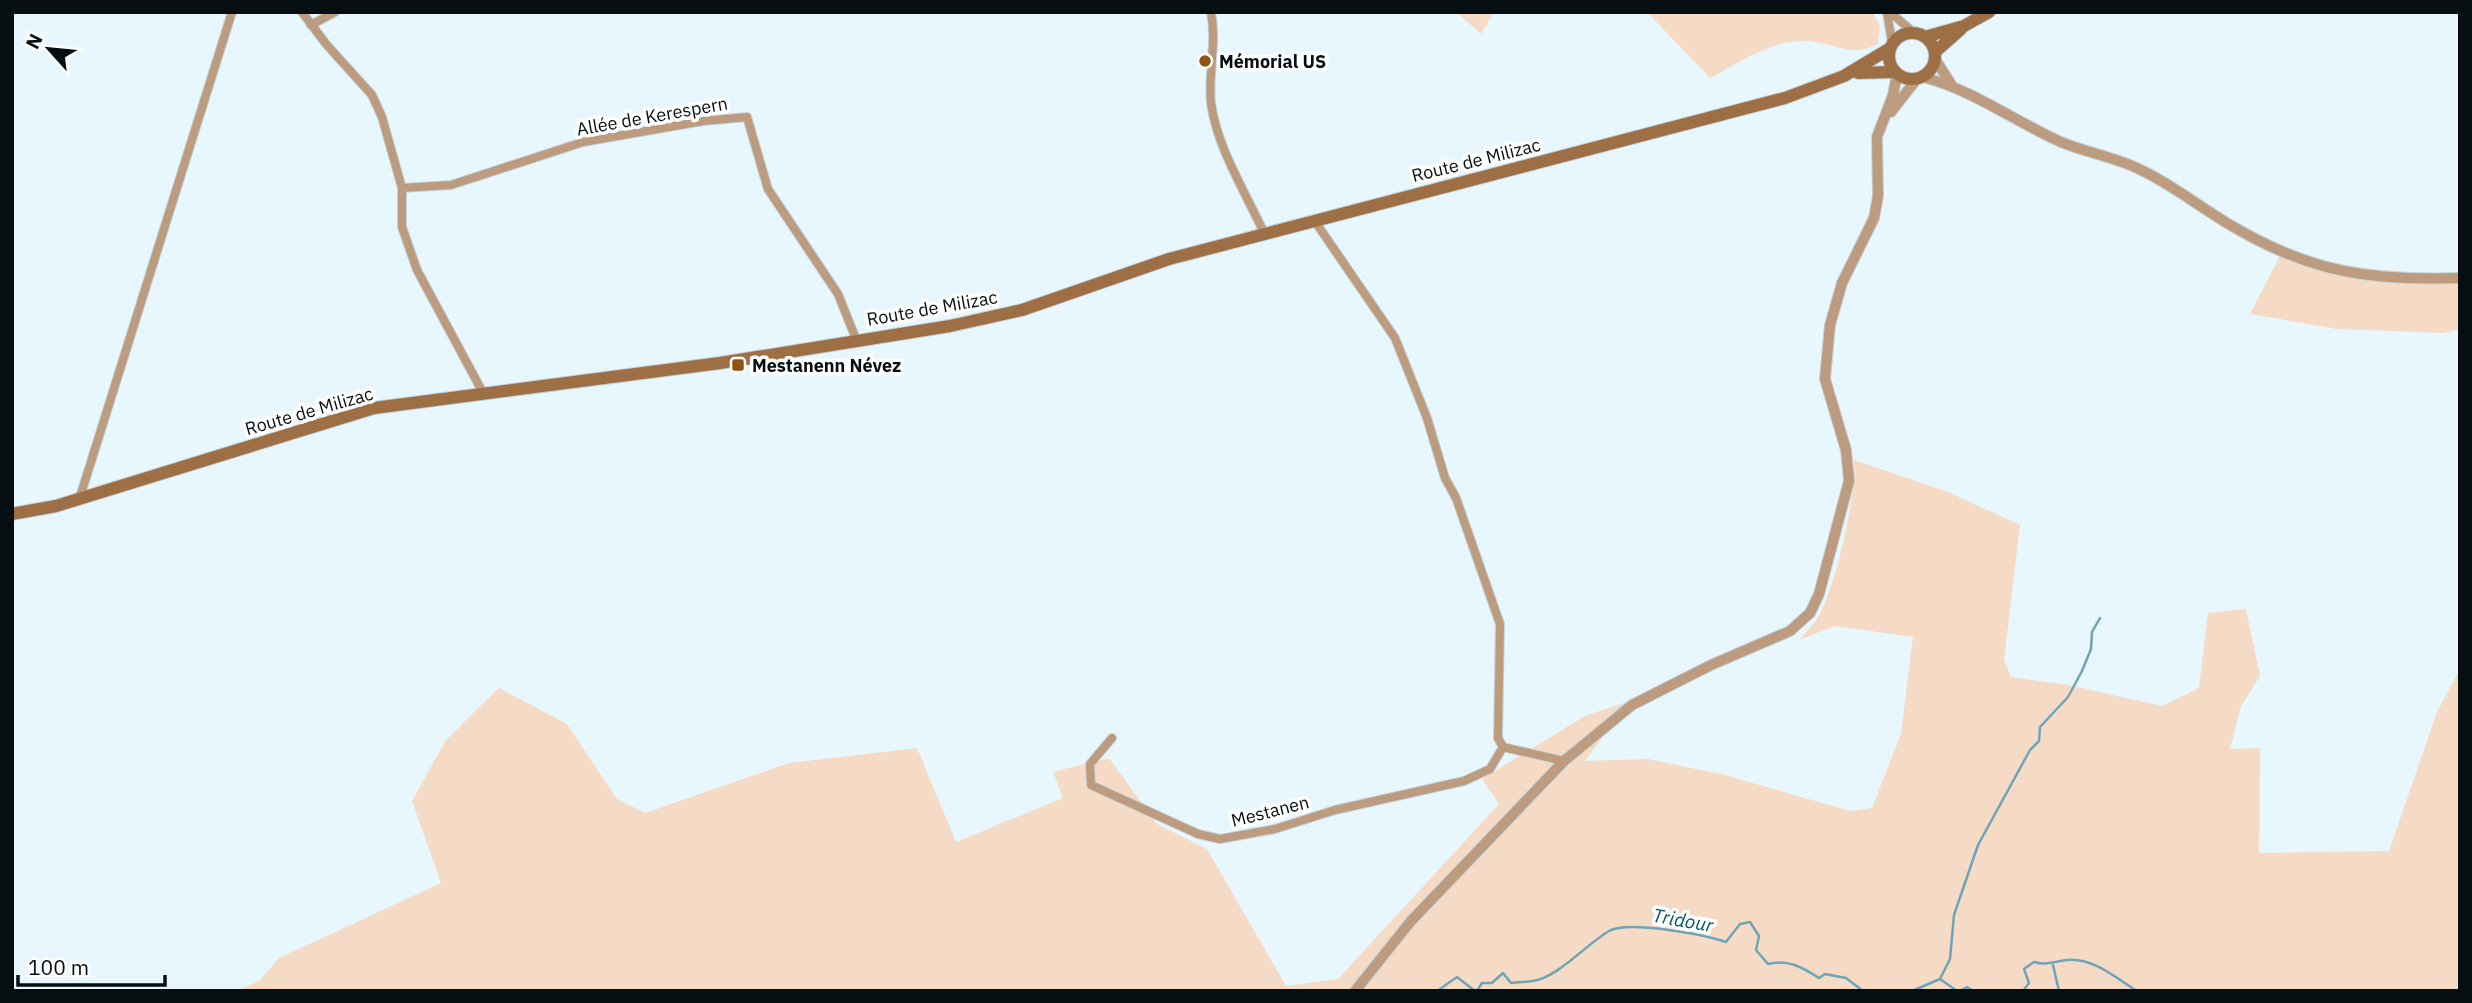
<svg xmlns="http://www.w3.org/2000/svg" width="2472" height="1003" font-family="'IBM Plex Sans',sans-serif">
	<rect width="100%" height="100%" fill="#e7f7fd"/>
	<path fill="#f5dbc5" d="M1456,12H1494L1481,34Z
		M1647,12H1872L1880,26L1878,44C1848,60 1830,39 1800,41C1768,42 1737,64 1710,78Z
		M2284,248C2339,270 2401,273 2460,273V329L2444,333L2337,329L2250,314Z
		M1854,460L1948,492L2020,525L2004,660L2011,677L2069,685L2162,706L2199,688L2208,613L2246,609L2260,676L2241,706L2230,749L2260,748L2259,853L2389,851L2437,712L2460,669V991H237L259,981L279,958L441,883L412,801L446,740L499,688L567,724L617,799L645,813L789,763L917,748L956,842L1063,798L1053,772L1109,758L1157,824L1207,849L1286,986L1338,979L1499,804L1482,779L1585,716L1630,701L1585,761L1648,759L1725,775L1850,811L1872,808L1901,734L1913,637L1835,626L1799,640C1805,633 1812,626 1817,619C1836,587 1856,497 1854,460Z"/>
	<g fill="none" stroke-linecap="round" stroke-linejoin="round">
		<path stroke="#6fa4b7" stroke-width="2.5" d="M2053,965L2059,991
			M1940,979L1950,959L1954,915L1978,845L2030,750L2039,741L2040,727L2068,697L2082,671L2091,649L2092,632L2100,618
			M1940,979L1957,991
			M1437,991L1457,977L1475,991
			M1477,991L1482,983H1492L1503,973L1511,983C1518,982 1525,982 1532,981C1556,979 1588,943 1609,931C1629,920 1705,935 1726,942L1740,924L1750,922L1759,936L1756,950L1768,964C1788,959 1802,967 1819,978L1825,974L1846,978L1863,991
			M1912,991L1940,979
			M1960,991L1967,987L1973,991
			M2023,991L2029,983L2024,969L2034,962C2048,966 2054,961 2067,960C2092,957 2116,978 2137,991"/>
		<g stroke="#c3d2d7" stroke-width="10">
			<path id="minor" d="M302,12L326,44L372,95L382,117L402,188V227L417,270L481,389L482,396
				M1211,12C1217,44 1208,72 1211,103C1217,148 1246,193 1264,233
				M1887,12L1892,43
				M1890,12L1913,32
				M311,25L335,12
				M402,188L451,185L583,142L703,121L747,117L768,189L838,294L856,339
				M1314,220L1395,338L1427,418L1445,478L1456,498L1500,624L1498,738L1503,747L1564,761
				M80,497L232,12
				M1112,738L1090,764L1091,785L1198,834L1220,839L1275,829L1335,810L1464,781L1490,769L1503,747"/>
		</g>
		<g stroke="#c3d2d7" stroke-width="12">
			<path id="tertiary" d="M1935,59L1951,84
				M1923,77C1973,90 2014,121 2061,142C2087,153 2116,157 2141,170C2173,185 2201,208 2232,226C2310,272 2369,281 2460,278
				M1891,112L1916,80
				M1355,991L1411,921L1564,761L1632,705L1711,665L1790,631L1810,613L1819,594L1849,481L1846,450L1825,379L1830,325L1842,283L1874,218L1878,196L1877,137L1893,95L1897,74"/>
		</g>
		<g stroke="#c3d2d7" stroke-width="14">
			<path id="secondary" d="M1889 56a23 23 0 1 1 46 0a23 23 0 1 1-46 0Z
				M1925,37L1964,26L1989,12
				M1935,52L1961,29
				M1858,73L1893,72
				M12,514L56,506L374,408L720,363L950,326L1022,310L1169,259L1785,98L1844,76L1889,49"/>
		</g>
		<use href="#minor" stroke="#bc9b7f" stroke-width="8"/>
		<use href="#tertiary" stroke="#bc9b7f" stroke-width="10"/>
		<use href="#secondary" stroke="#9e6f44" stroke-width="12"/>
	</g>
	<g fill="#8f5312" stroke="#fff" stroke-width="2.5">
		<circle cx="1205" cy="61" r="7"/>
		<rect x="731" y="358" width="14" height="14" rx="3.5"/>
	</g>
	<g text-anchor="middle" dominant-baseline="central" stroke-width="7" stroke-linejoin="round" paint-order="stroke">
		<g font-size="18" font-weight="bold" fill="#060e11" stroke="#fff" text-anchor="start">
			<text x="1219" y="61">Mémorial US</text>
			<text x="752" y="365">Mestanenn Névez</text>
		</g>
		<g font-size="18" fill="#060e11" stroke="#fff">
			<text transform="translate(652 116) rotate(-10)">Allée de Kerespern</text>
			<text transform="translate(1476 160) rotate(-14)">Route de Milizac</text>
			<text transform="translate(932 308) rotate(-10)">Route de Milizac</text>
			<text transform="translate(309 411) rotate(-16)">Route de Milizac</text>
			<text transform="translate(1270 811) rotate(-14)">Mestanen</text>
		</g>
		<g font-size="19" font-style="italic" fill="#075468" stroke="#fff">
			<text transform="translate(1683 920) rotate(10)">Tridour</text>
		</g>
	</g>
	<rect width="2472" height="1003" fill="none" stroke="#060e11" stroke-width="28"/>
	<g transform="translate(49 49) rotate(297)" stroke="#ffffff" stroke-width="5" paint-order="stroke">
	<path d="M0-5L12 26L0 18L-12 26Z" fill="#060e11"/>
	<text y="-10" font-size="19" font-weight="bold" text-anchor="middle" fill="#060e11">N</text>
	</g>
	<path d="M18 975v10h147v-10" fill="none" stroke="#060e11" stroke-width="3.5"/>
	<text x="28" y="975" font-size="21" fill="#060e11" stroke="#ffffff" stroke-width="5" paint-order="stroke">100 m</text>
</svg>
